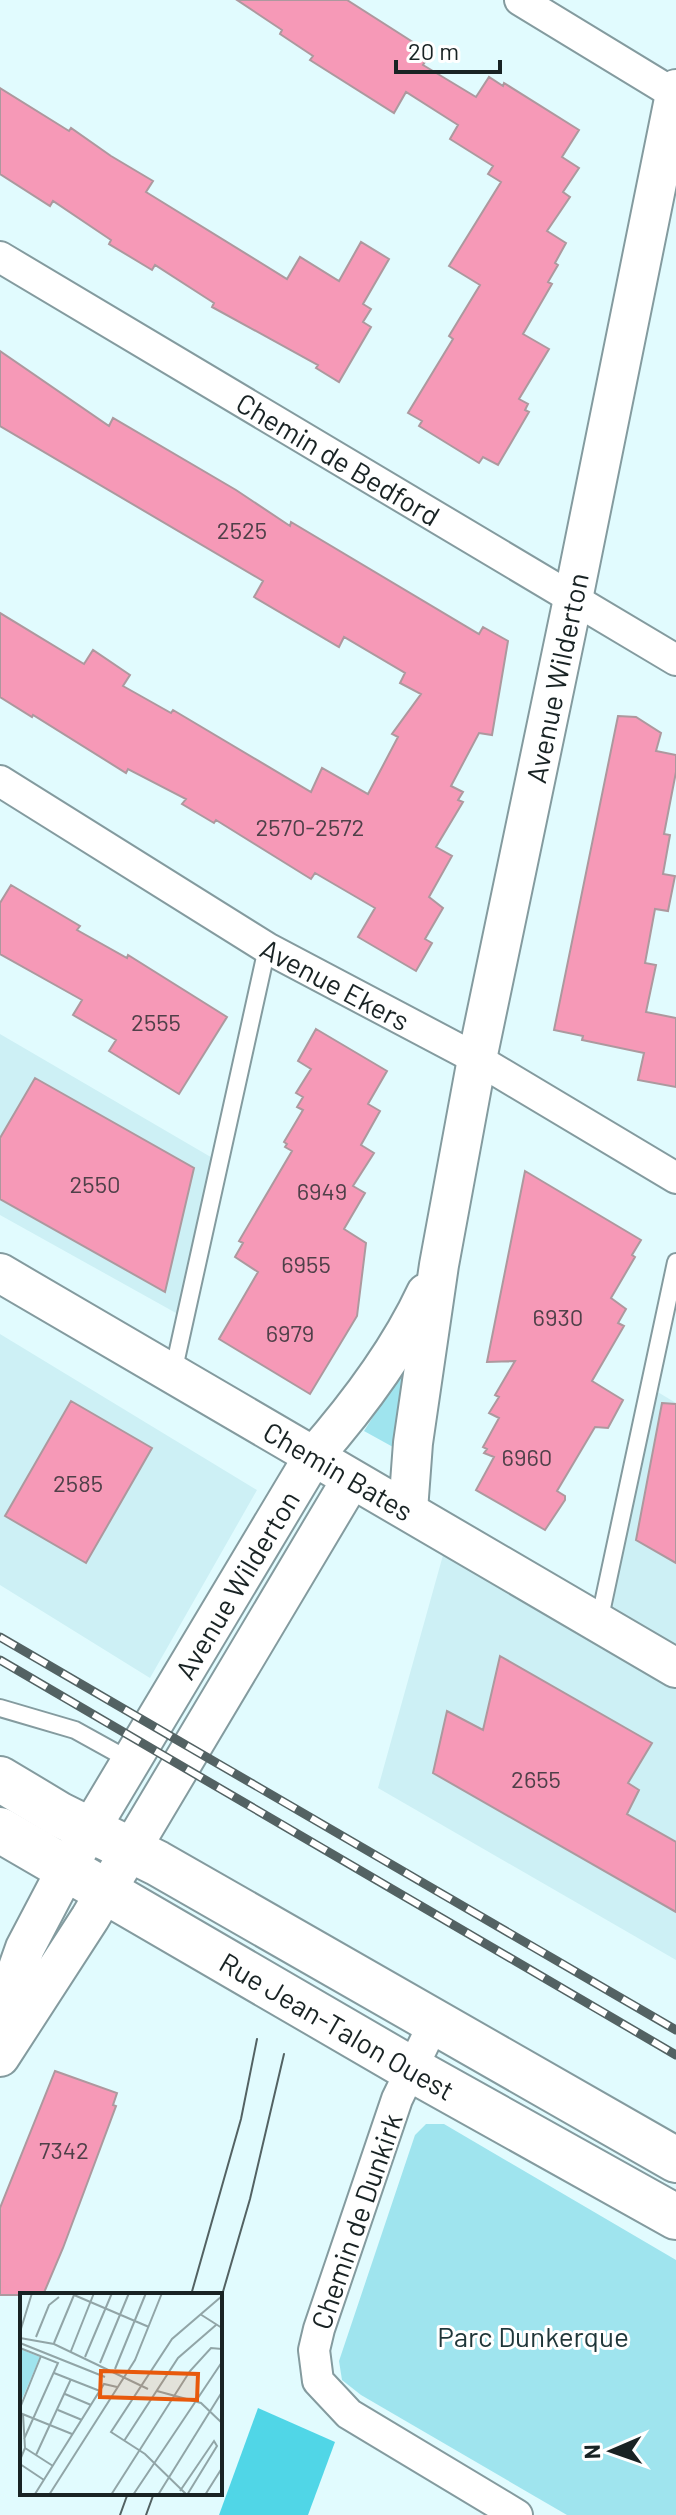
<svg xmlns="http://www.w3.org/2000/svg" width="676" height="2515" font-family="Barlow,sans-serif">
	<rect width="100%" height="100%" fill="#e1fbfe"/>
	<path fill="#cdf0f5" d="M0,1034L221,1163L182,1333L176,1313L0,1215Z
		M0,1334L257,1490L150,1678L0,1585Z
		M641,1382L676,1403V1960L378,1788L445,1548L599,1622Z"/>
	<path fill="#9fe4ee" d="M401,1373L408,1377L393,1447L364,1431Z
		M426,2124H444L676,2260V2515H567L361,2395L342,2380L339,2361L415,2135Z"/>
	<path fill="#50d6e7" d="M258,2408L335,2442L308,2515H219Z"/>
	<path fill="#f699b7" stroke="#ad989e" stroke-width="2" d="M237,0H347L419,46L416,50L428,57L423,65L476,97L489,77L503,86L504,83L579,130L562,157L579,168L563,192L570,197L547,231L566,243L555,263L558,265L548,282L552,284L523,334L549,349L519,399L528,404L525,410L529,412L498,465L483,457L479,463L419,426L422,421L408,413L453,339L449,336L480,285L449,266L501,182L488,174L493,166L450,139L458,125L406,92L394,113L310,60L313,56L280,34L282,30Z
		M0,88L69,131L71,128L111,156L153,181L146,192L287,279L300,257L339,281L361,242L389,259L363,304L371,309L363,322L371,327L339,382L316,368L318,365L212,307L214,303L155,265L152,270L109,244L111,240L53,201L50,206L0,174Z
		M0,351L109,426L113,418L236,490L290,526L291,522L479,634L483,627L508,641L492,735L479,733L451,786L463,792L458,800L463,802L436,847L452,856L429,897L443,908L425,939L432,943L416,971L358,937L375,908L315,873L311,879L216,820L214,823L182,804L186,799L128,769L126,773L33,715L32,717L0,697V613L84,664L93,650L130,675L123,686L171,713L173,710L311,792L322,768L368,794L398,737L392,734L421,694L400,683L405,673L344,637L339,647L254,597L263,581L0,426Z
		M618,716L636,717L661,733L656,751L676,755V772L664,834L670,835L663,874L675,876L668,911L655,909L645,963L656,965L646,1012L676,1018V1087L638,1080L644,1053L582,1040L583,1036L554,1030Z
		M11,885L80,926L77,930L127,958L128,955L227,1017L179,1094L109,1051L116,1040L73,1015L82,1000L0,954V903Z
		M316,1029L387,1071L368,1104L380,1111L361,1145L374,1153L353,1186L365,1193L344,1229L366,1243L357,1316L310,1394L219,1339L258,1272L235,1257L243,1243L239,1241L292,1151L285,1147L287,1144L284,1142L303,1110L297,1107L303,1097L296,1093L311,1069L298,1061Z
		M35,1078L194,1168L165,1292L0,1199V1138Z
		M525,1171L641,1240L632,1255L635,1257L611,1298L626,1309L618,1323L624,1326L592,1381L623,1400L608,1428L595,1427L557,1491L565,1496V1500L545,1530L476,1490L494,1457L484,1453L487,1449L483,1447L499,1418L489,1413L499,1397L495,1395L515,1361L487,1362Z
		M71,1401L152,1448L86,1563L5,1516Z
		M662,1403L676,1404V1563L636,1540Z
		M500,1656L652,1743L628,1783L639,1790L627,1814L676,1842V1912L433,1773L447,1711L483,1730Z
		M55,2071L117,2093L113,2105L116,2106L63,2248L43,2295H0V2208Z"/>
	<g fill="none" stroke-linecap="round" stroke-linejoin="round">
		<g stroke="#849b9f" stroke-width="20">
			<path id="service" d="M173,1373L267,948
				M599,1622L676,1262
				M0,1708L75,1730L131,1761"/>
		</g>
		<g stroke="#849b9f" stroke-width="34">
			<g id="minor">
				<path d="M520,0L676,95"/>
				<path id="s1" d="M0,257L676,660"/>
				<path id="s2" d="M0,781L267,948L477,1059L676,1178"/>
				<path d="M435,2021L397,2099L319,2329L314,2350L318,2381L349,2414L517,2515"/>
			</g>
		</g>
		<g stroke="#849b9f" stroke-width="42">
			<g id="tertiary">
				<path id="s3" d="M0,1273L676,1668"/>
				<path id="s4" d="M408,1510L413,1443L439,1265L477,1059L573,599L676,89"/>
				<path id="s5" d="M0,2019L25,1948L67,1868L313,1457C356,1408 398,1353 426,1293"/>
				<path d="M0,2057L90,1918L351,1480"/>
			</g>
		</g>
		<g stroke="#849b9f" stroke-width="48">
			<g id="secondary">
				<path d="M0,1779L60,1815L157,1863L676,2160"/>
				<path id="s6" d="M0,1830L411,2069L676,2217"/>
			</g>
		</g>
		<use href="#service" stroke="#fff" stroke-width="16"/>
		<use href="#minor" stroke="#fff" stroke-width="30"/>
		<use href="#tertiary" stroke="#fff" stroke-width="38"/>
		<use href="#secondary" stroke="#fff" stroke-width="44"/>
		<path stroke="#536263" stroke-width="2" d="M191,2295L241,2119L257,2039
			M220,2302L250,2199L284,2054
			M120,2515L128,2493
			M146,2515L154,2493"/>
		<g stroke="#536263" stroke-width="9">
			<path id="rail" d="M0,1637L676,2030
				M0,1660L676,2055"/>
		</g>
		<use href="#rail" stroke="#fff" stroke-width="6" stroke-dasharray="18" stroke-linecap="butt"/>
	</g>
	<g text-anchor="middle" dominant-baseline="central" stroke-width="6" stroke-linejoin="round" paint-order="stroke">
		<g font-size="24" fill="#504049">
			<text x="242" y="529">2525</text>
			<text x="310" y="826">2570-2572</text>
			<text x="156" y="1021">2555</text>
			<text x="95" y="1183">2550</text>
			<text x="322" y="1190">6949</text>
			<text x="306" y="1263">6955</text>
			<text x="558" y="1316">6930</text>
			<text x="290" y="1332">6979</text>
			<text x="527" y="1456">6960</text>
			<text x="78" y="1482">2585</text>
			<text x="536" y="1778">2655</text>
			<text x="64" y="2149">7342</text>
		</g>
		<g font-size="28" fill="#192324" stroke="#fff">
			<text stroke="none"><textPath href="#s1" startOffset="394">Chemin de Bedford</textPath></text>
			<text stroke="none"><textPath href="#s4" startOffset="846">Avenue Wilderton</textPath></text>
			<text stroke="none"><textPath href="#s2" startOffset="392">Avenue Ekers</textPath></text>
			<text stroke="none"><textPath href="#s3" startOffset="392">Chemin Bates</textPath></text>
			<text stroke="none"><textPath href="#s5" startOffset="496">Avenue Wilderton</textPath></text>
			<text stroke="none"><textPath href="#s6" startOffset="390">Rue Jean-Talon Ouest</textPath></text>
			<text transform="translate(356 2221) rotate(-71)">Chemin de Dunkirk</text>
		</g>
		<g font-size="28" fill="#1f3639" stroke="#fff">
			<text x="533" y="2336">Parc Dunkerque</text>
		</g>
	</g>
	<g transform="translate(20 2293)">
		<rect width="202" height="202" fill="#e1fbfe"/>
		<path d="M0,56L20,64L0,111Z" fill="#9fe4ee"/>
		<path fill="none" stroke="#91a5a7" stroke-width="2" d="M54,2L129,34M180,21L202,35M0,39L12,0M16,44L29,12L39,4M0,45L34,51L128,96M0,50L85,84M34,50L54,2M0,55L38,70L4,146M51,58L74,0M65,64L92,0M80,70L109,0M95,76L126,0M34,80L80,98M137,98L181,110L202,130M45,101L71,112M0,115L21,63M38,117L62,127M0,120L52,141M104,148L158,65L196,32M5,155L33,173M16,162L51,86M0,167L5,155L3,121M0,171L24,187M160,198L194,148L197,153L167,202M15,201L84,91L97,94M29,202L115,67L142,0M91,202L170,78L191,55L202,56M113,202L202,69M138,202L202,99M167,202L125,161L91,139L152,46L202,3M185,202L202,175"/>
		<path fill="#e8590c" fill-opacity="0.15" stroke="#e8590c" stroke-width="4" d="M81,78L178,81L177,107L80,104Z"/>
		<rect width="202" height="202" fill="none" stroke="#192324" stroke-width="4"/>
	</g>
	<g transform="translate(612 2451) rotate(268)" stroke="#ffffff" stroke-width="6" paint-order="stroke">
	<path d="M0-6L14 30L0 20L-14 30Z" fill="#192324"/>
	<text y="-12" font-size="22" font-weight="bold" text-anchor="middle" fill="#192324">N</text>
	</g>
	<path d="M396 60v12h104v-12" fill="none" stroke="#192324" stroke-width="4"/>
	<text x="408" y="60" font-size="24" fill="#192324" stroke="#ffffff" stroke-width="6" paint-order="stroke">20 m</text>
</svg>
